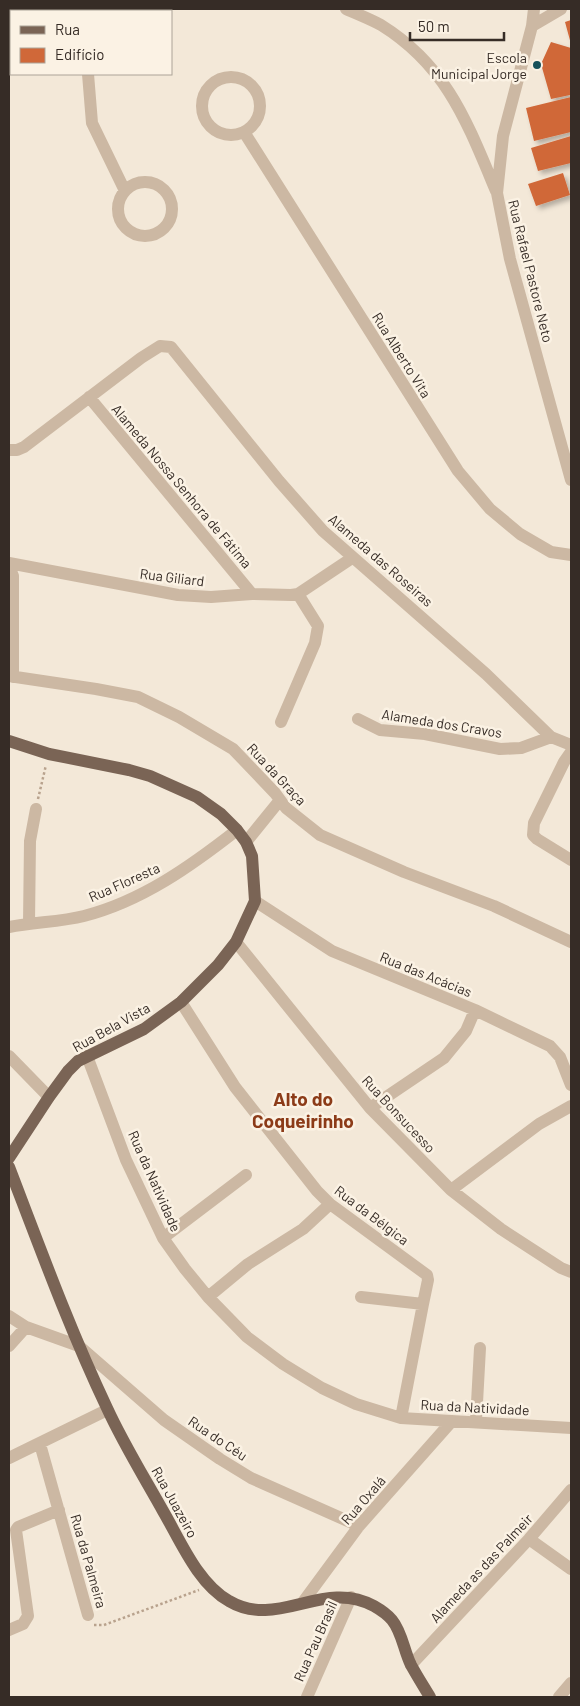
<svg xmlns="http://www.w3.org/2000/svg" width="580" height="1706" font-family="Barlow,sans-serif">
	<defs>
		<filter id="shadow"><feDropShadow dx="3.5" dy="3.5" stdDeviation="2.5" flood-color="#0004"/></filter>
	</defs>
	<rect width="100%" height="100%" fill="#f3e8d8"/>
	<path fill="#d06839" filter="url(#shadow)" d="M571,20V44L565,22Z
		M551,42L571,48V89L570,95L551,99L541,64Z
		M571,97V132L534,141L526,108Z
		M571,136V163L538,171L531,148Z
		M563,173L570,195L536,206L528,184Z"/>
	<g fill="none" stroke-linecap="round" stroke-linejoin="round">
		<path stroke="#b8a28d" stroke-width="2.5" stroke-dasharray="2.5 2.5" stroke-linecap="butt" d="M38,799L46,765
			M94,1625H104L199,1590"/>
		<path stroke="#ccb8a3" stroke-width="12" d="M346,9C357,14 370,19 381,25C447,66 467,122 496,191
			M534,9L532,26L503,136L497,193L510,259L571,480
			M116,11L118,9
			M532,26L561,9
			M88,74L92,123L125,191
			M202 106a29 29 0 1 1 58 0a29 29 0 1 1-58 0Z
			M244,132L458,471L490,509L520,534L551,552L571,555
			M118 209a27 27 0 1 1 54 0a27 27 0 1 1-54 0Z
			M89,397L252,594
			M9,450H17L24,447L141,358L160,346L171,347L279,481L323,531L486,674L551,737L571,745
			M9,563L178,595L211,597L252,594L291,595L298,594L352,558
			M9,566L13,576V677
			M9,676L96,689L138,697L179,717L233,749L275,793L286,808L320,835L404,872L494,906L571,942
			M358,719L380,730L425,734L500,749L521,748L551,737
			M281,722L315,643L318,626L298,594
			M571,752L564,762L534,823L533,835L537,839L571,860
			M246,842L280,800
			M255,901L332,951L475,1010L550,1046L560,1057L571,1085
			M29,923L30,841L36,809
			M9,927C34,922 60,922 84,916C142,901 191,866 237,830
			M236,942L370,1108L451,1190L501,1229L561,1268L571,1272
			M181,1002L235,1087L317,1191L330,1204L427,1275L428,1280L423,1304L401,1418
			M9,1056L49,1097
			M87,1056L126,1160L163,1238L185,1269L208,1297L247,1337L283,1364L322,1388L356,1404L401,1418L571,1428
			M370,1108L444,1058L466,1031L475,1010
			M451,1190L539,1124L571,1106
			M163,1238L246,1175
			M208,1297L248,1264L303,1229L330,1204
			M361,1297L423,1304
			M9,1316L26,1327L79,1346L164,1420L220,1459L251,1478L359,1526
			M9,1346L26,1327
			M476,1421L480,1348
			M40,1444L88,1615
			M9,1458L107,1410
			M529,1539L571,1569
			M303,1602L359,1526L452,1421
			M9,1630L23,1624L28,1616L16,1530L18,1527L59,1510
			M411,1665L529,1539L571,1490
			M307,1697L351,1597
			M559,1697L571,1683"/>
		<path stroke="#7a6455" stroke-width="12" d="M9,741L49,754L129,770L150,776L197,797L221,814L237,830L246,842L252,856L255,901L236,942L218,965L181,1002L144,1029L78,1061L68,1071L49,1097L9,1158
			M9,1167C40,1248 70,1330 107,1408C123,1443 144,1477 163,1511C180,1540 198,1584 229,1601C278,1630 323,1578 374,1606C381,1610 387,1614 392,1620C402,1632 404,1651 411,1665C417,1676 424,1687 430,1697"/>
	</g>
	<circle fill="#18525b" stroke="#fbf2e4" stroke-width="2" cx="537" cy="65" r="5"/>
	<g text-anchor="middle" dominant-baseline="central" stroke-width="5" stroke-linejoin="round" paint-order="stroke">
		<g font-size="14" fill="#362c26" stroke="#fbf2e4" text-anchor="end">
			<text x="527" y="57">Escola<tspan x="527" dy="16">Municipal Jorge</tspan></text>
		</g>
		<g font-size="14" fill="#362c26" stroke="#fbf2e4">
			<text transform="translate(531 271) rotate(76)">Rua Rafael Pastore Neto</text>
			<text transform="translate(402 355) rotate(58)">Rua Alberto Vita</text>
			<text transform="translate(182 486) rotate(50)">Alameda Nossa Senhora de Fátima</text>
			<text transform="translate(381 560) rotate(41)">Alameda das Roseiras</text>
			<text transform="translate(172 577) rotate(7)">Rua Giliard</text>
			<text transform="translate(442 723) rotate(9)">Alameda dos Cravos</text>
			<text transform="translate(277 774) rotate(47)">Rua da Graça</text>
			<text transform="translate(124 882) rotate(-24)">Rua Floresta</text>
			<text transform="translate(426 974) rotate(22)">Rua das Acácias</text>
			<text transform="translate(111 1027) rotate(-29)">Rua Bela Vista</text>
			<text transform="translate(399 1114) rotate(47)">Rua Bonsucesso</text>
			<text transform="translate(155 1181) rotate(66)">Rua da Natividade</text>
			<text transform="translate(372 1215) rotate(37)">Rua da Bélgica</text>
			<text transform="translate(475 1407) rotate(3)">Rua da Natividade</text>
			<text transform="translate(218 1438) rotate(34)">Rua do Céu</text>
			<text transform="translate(363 1500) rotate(-49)">Rua Oxalá</text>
			<text transform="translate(175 1502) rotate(61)">Rua Juazeiro</text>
			<text transform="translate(89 1561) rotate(74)">Rua da Palmeira</text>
			<text transform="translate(481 1568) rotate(-47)">Alameda as das Palmeir</text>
			<text transform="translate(315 1641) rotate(-66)">Rua Pau Brasil</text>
		</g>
		<g font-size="19" font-weight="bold" fill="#8c3b18" stroke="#fbf2e4">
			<text x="303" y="1098">Alto do<tspan x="303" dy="22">Coqueirinho</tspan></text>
		</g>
	</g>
	<rect width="580" height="1706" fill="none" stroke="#362c26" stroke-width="20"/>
	<rect x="10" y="10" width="162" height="65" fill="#fbf2e4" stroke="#aca398"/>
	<rect x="20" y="26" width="25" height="8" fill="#7a6455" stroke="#aca398"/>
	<text x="55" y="35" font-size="15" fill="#362c26">Rua</text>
	<rect x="20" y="48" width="25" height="15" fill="#d06839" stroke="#aca398"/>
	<text x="55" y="60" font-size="15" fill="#362c26">Edifício</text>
	<path d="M410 32v8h94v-8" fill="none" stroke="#362c26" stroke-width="2.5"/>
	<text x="418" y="32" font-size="15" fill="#362c26" stroke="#fbf2e4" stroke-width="4" paint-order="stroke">50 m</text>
</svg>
